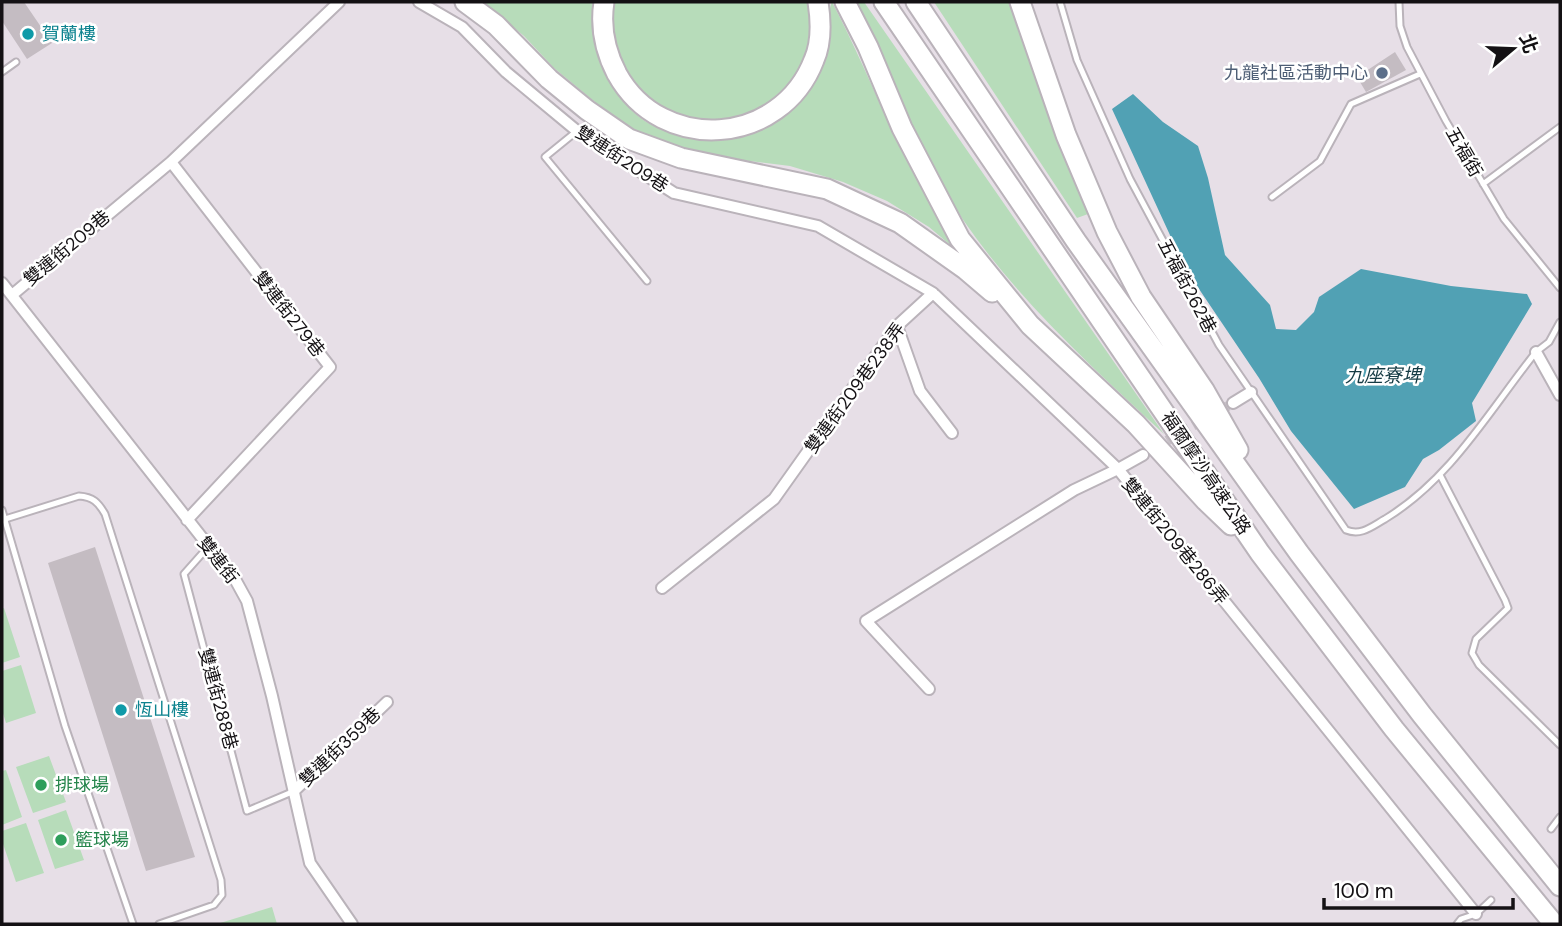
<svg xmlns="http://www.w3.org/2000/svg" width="1562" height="926" font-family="'DM Sans','Noto Sans TC',sans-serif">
	<rect width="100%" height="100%" fill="#e7dfe7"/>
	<path fill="#b7dcba" d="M483,2H593C590,19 594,38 600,54C609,81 623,108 648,123C696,150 764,143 800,100C815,82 829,56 830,32C830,22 828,9 832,2C877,88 907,181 967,259L929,227L887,201L843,182L790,166L699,155L630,131L554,68L524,36Z
		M614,2H809C811,19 813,38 807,55C774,142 639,143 617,49C613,34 610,17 614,2Z
		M857,2H864L1164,434C1083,359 997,281 941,185C908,127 885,63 857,2Z
		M934,2H1013L1088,214L1077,218Z
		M4,608L20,657L2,663V609Z
		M21,665L36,713L6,723L2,710V671Z
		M49,756L66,802L33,813L16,767Z
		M6,770L22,817L2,825V771Z
		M66,810L84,860L55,869L38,820Z
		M26,823L44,873L16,882L2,841V831Z
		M272,907L277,924H217Z"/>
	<path fill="#51a1b4" d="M1133,94L1163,122L1198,146L1208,178L1225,255L1270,305L1276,329L1296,330L1314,312L1319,297L1361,269L1451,286L1527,294L1532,304L1472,403L1476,421L1439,450L1423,459L1405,487L1354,509L1291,431L1259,378L1199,289L1181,259L1112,109Z"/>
	<path fill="#c4bcc2" d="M2,2H24L52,43L27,59L2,21Z
		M1395,52L1406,70L1366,92L1357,77Z
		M95,547L195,857L146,871L48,563Z"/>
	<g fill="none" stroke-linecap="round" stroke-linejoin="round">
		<path stroke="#c7c0c7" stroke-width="10" stroke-dasharray="10 5" stroke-linecap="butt" d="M1154,448L1233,403"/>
		<g stroke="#bab3ba" stroke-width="9">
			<path id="service" d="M1060,2L1077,60L1130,179L1219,345L1346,530C1361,536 1371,527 1385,519C1451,479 1489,411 1536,352L1549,342L1560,322
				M1399,2L1400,26L1407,47L1446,121L1504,219L1560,288
				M2,72L16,62
				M577,131L545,157L647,281
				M1483,184L1560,127
				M1272,197L1320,161L1351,104L1420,74
				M1440,475L1505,600L1508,608L1476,639L1472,653L1479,665L1560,745
				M2,510L65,726L133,924
				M2,520L79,496C93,497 98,502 105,514L221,880L222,895L214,905L159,924
				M208,547L184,574L247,811L292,792
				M1551,829L1560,817
				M1457,924L1461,919L1476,914L1491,900"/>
		</g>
		<g stroke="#bab3ba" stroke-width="14">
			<path id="minor" d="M419,2L462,27L506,72L577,131L674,193L818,226L933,293
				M171,162L330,367L187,520
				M2,283L236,581L247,601L272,696L310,863L352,924
				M12,295L171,162L339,2
				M897,326L920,391L952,433
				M1536,352L1560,395
				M1233,403L1251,392
				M662,588L774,499L897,326L933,293L1118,469L1143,455
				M929,689L866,621L1074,490L1118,469L1476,914
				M293,792L387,702"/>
		</g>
		<g stroke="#bab3ba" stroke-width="23">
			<path id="motorway" d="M465,2L496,25L549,79L587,110L629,139L681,158L827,189L900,223L965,269L992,292
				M604,2C600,27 605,51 617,74C662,155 781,146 814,60C822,42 821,21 818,2
				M845,2L868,47L902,128L960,239L1030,325L1136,424L1206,501L1231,525
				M884,2L1260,553L1394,729L1554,924
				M916,2L1076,241L1299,553L1422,715L1560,886
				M1020,2L1066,135L1107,232L1141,297L1204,390L1238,450"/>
		</g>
		<use href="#service" stroke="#fff" stroke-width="5"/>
		<use href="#minor" stroke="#fff" stroke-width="10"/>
		<use href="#motorway" stroke="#fff" stroke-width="19"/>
	</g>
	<g fill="#0f9aa8" stroke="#fff" stroke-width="2.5">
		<circle cx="28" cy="34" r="7"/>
		<circle cx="121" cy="710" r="7"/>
	</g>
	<circle fill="#5c6f8a" stroke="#fff" stroke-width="2.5" cx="1382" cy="73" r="7"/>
	<g fill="#2e9e5b" stroke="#fff" stroke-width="2.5">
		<circle cx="41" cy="785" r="7"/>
		<circle cx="61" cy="840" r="7"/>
	</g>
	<g text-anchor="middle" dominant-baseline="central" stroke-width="5" stroke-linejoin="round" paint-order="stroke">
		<g font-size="18" fill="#0d838f" stroke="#fff" text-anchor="start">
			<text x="42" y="34">賀蘭樓</text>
			<text x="135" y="710">恆山樓</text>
		</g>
		<g font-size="18" fill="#4e5e75" stroke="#fff" text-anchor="end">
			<text x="1368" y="73">九龍社區活動中心</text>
		</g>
		<g font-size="18" fill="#141114" stroke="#fff">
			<text transform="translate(1464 152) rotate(60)">五福街</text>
			<text transform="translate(622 159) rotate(33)">雙連街209巷</text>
			<text transform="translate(67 248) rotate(-40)">雙連街209巷</text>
			<text transform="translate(1187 286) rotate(62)">五福街262巷</text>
			<text transform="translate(289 314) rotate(52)">雙連街279巷</text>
			<text transform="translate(855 388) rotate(-54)">雙連街209巷238弄</text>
			<text transform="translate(1206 473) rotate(56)">福爾摩沙高速公路</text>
			<text transform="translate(1175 541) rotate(51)">雙連街209巷286弄</text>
			<text transform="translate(218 560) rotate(52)">雙連街</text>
			<text transform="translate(218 699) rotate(75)">雙連街288巷</text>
			<text transform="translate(340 747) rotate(-44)">雙連街359巷</text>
		</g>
		<g font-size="18" fill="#27864d" stroke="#fff" text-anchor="start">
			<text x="55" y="785">排球場</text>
			<text x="75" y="840">籃球場</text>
		</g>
		<g font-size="19" font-style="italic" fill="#153b44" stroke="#fff">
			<text x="1383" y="375">九座寮埤</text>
		</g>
	</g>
	<rect width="1562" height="926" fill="none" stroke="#141114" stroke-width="7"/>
	<g transform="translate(1513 49) rotate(71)" stroke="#ffffff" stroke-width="5" paint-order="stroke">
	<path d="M0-5L12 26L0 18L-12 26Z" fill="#141114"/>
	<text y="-10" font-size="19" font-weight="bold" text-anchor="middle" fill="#141114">北</text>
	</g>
	<path d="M1324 898v10h189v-10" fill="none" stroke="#141114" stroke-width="3.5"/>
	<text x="1334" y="898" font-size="21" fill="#141114" stroke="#ffffff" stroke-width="5" paint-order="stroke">100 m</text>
</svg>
